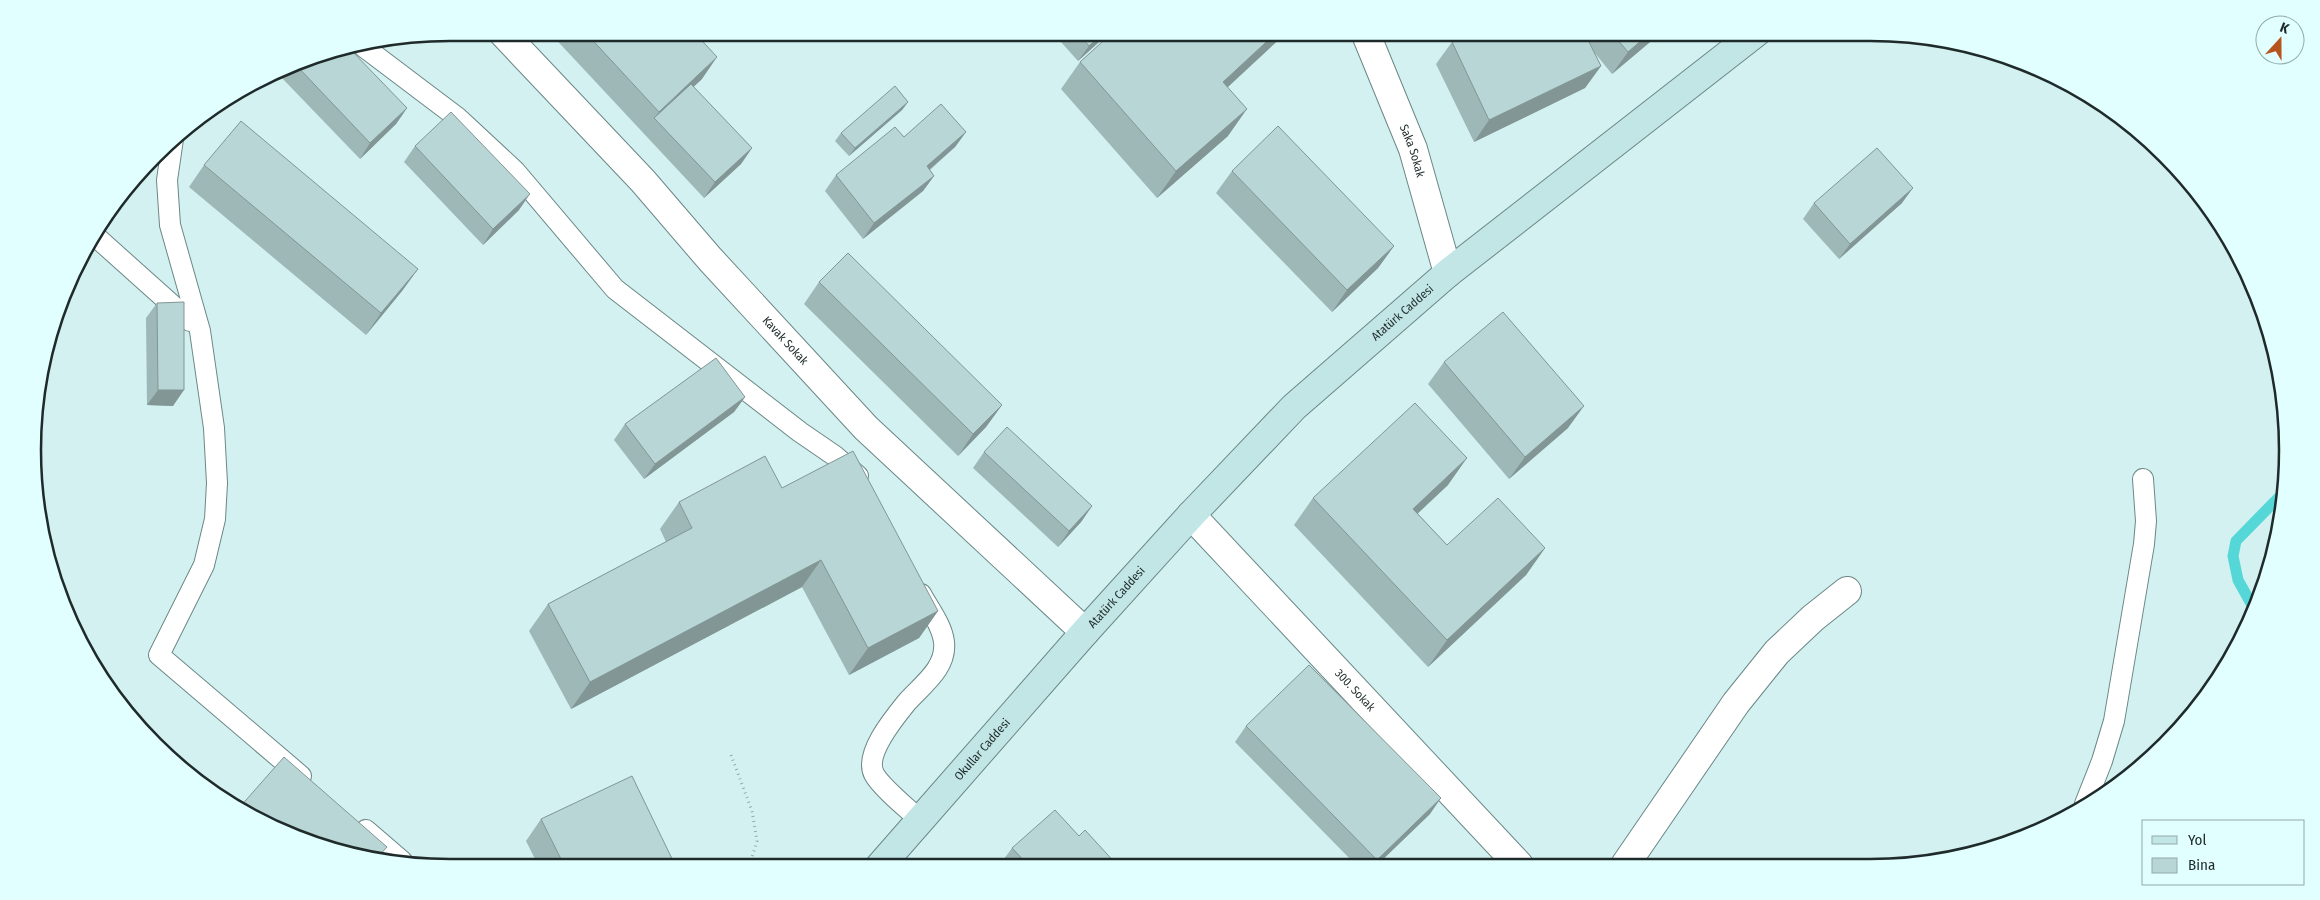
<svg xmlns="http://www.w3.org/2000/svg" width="2320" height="900" font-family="'Fira Sans Condensed',sans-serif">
	<rect width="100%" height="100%" fill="#d3f1f1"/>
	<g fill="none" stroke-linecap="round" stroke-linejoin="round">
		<path stroke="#55d7d7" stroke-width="11" d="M2253,607L2238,580L2233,556L2236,541L2284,492"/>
		<g stroke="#6b8786" stroke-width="22">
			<path id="lane" d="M364,47L458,118L515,171L615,289L800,432L835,456L858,476
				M173,139L167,180L170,225L200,331L214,428L217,483L215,519L204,565L159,655L301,776
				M94,235L190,321
				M2085,804L2102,761L2114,721L2144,544L2146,521L2143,479
				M920,820C908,809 881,787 874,774C864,754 894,718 907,702C922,685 947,668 944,642C942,625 929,609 921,594
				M366,830L402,861"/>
		</g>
		<g stroke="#6b8786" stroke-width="30">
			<g id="street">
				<path id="s1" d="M502,32L643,181L710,259L866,428L1085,632"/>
				<path id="s2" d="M1365,32L1413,149L1448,273"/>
				<path id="s3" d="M1191,515L1519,865"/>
				<path d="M1625,865L1736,703L1777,652L1813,618L1847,591"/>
			</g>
		</g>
		<g stroke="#6b8786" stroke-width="30">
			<g id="secondary">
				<path id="s4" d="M880,866L1085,632L1191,515L1294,407L1448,273L1757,32"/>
			</g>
		</g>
		<path stroke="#94abab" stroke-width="3" stroke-dasharray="1 4" stroke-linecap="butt" d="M731,755L752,811L757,841L749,867"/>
		<use href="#lane" stroke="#fff" stroke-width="20"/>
		<use href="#street" stroke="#fff" stroke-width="28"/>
		<use href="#secondary" stroke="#c2e6e6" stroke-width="28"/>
	</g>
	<path fill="#9eb8b7" d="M549,32H694L702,79L693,87L752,148L741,164L704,198Z
		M1052,32H1110L1078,61Z
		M1113,32H1287L1228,87V136L1157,198L1061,89L1080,62Z
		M1472,32H1662L1612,74L1594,52L1601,66L1585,88L1474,142L1436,64L1452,42Z
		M316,55L407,108L396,124L360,159L280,76L285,68Z
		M908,102L902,110L849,156L835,141L841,133Z
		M966,132L955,147L930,170L934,176L923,191L863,239L825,191L836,175L904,137Z
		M415,146L519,210L483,245L404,162Z
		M204,165L418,269L402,291L366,335L189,187Z
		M1232,171L1394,246L1378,268L1332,312L1216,193Z
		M1814,203H1902L1839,259L1803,219Z
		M819,282L1002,405L986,427L958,456L804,304Z
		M157,303L173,406L147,405L146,318Z
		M1444,362L1568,428L1509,479L1428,384Z
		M745,397L734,412L644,479L614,440L625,424Z
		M984,452L1092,506L1081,522L1058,547L973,468Z
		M1448,485L1417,513L1447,545L1545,548L1526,575L1428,667L1294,525L1313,498Z
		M782,488L938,611L919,638L849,675L802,587L571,709L529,631L548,604L666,542L660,529L679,502Z
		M1246,726L1430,814L1377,865H1356L1235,742Z
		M541,819L676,867H539L526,841Z
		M1012,848L1118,866H1004L1001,863Z"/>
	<path fill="#819695" d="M1104,32H1110L1078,61L1089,46Z
		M1277,32H1287L1204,109L1223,82Z
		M1651,32H1662L1612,74L1628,52Z
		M717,57L702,79L657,121L654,118L659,112Z
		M1601,66L1585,88L1474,142L1489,120Z
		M908,102L902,110L849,156L855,148Z
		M407,108L396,124L360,159L370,143Z
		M1247,109L1228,136L1157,198L1176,171Z
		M966,132L955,147L916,181L927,166Z
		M752,148L741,164L704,198L715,182Z
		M934,176L923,191L863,239L874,223Z
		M1913,188L1902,203L1839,259L1850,244Z
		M530,194L519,210L483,245L493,229Z
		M1394,246L1378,268L1332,312L1347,290Z
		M418,269L402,291L366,335L381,313Z
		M158,390H184L173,406L147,405Z
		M745,397L734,412L644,479L655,464Z
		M1002,405L986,427L958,456L973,434Z
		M1584,406L1568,428L1509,479L1525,457Z
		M1467,458L1448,485L1394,536L1413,509Z
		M1092,506L1081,522L1058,547L1069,531Z
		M1545,548L1526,575L1428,667L1447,640Z
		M821,560L802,587L571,709L590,682Z
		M938,611L919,638L849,675L868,648Z
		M1441,798L1430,814L1377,865H1374L1377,860Z"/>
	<path fill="#b8d6d5" stroke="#819695" d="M585,32H694L717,57L659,112Z
		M1077,32H1104L1089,46Z
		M1113,32H1277L1223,82L1247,109L1176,171L1080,62Z
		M1472,32H1584L1601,66L1489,120L1452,42Z
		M1611,32H1651L1628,52Z
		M350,49L407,108L370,143L295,64L316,55Z
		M691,84L752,148L715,182L654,118Z
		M895,86L908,102L855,148L841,133Z
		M941,104L966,132L927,166L934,176L874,223L836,175L895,127L904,137Z
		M451,112L530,194L493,229L415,146Z
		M241,121L418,269L381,313L204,165Z
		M1278,126L1394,246L1347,290L1232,171Z
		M1877,148L1913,188L1850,244L1814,203Z
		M848,253L1002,405L973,434L819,282Z
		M184,302V390H158L157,303Z
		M1503,312L1584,406L1525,457L1444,362Z
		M716,358L745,397L655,464L625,424Z
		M1415,403L1467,458L1413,509L1447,545L1498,498L1545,548L1447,640L1313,498Z
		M1007,427L1092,506L1069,531L984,452Z
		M853,451L938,611L868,648L821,560L590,682L548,604L692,528L679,502L765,456L782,488Z
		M1309,665L1441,798L1377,860L1246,726Z
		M284,757L387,847L377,858L342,853L265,824L239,808Z
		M632,776L676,867H565L541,819Z
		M1055,810L1079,836L1085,830L1118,866H1029L1012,848Z"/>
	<g text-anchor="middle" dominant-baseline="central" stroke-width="4" stroke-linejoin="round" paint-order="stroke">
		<g font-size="12" fill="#1f2a2a" stroke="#e0fffe">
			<text stroke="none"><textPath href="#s2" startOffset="128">Saka Sokak</textPath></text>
			<text stroke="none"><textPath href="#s4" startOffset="762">Atatürk Caddesi</textPath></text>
			<text stroke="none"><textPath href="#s1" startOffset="419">Kavak Sokak</textPath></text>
			<text stroke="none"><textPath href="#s4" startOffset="358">Atatürk Caddesi</textPath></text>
			<text stroke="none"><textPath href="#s3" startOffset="240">300. Sokak</textPath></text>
			<text stroke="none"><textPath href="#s4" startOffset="155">Okullar Caddesi</textPath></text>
		</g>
	</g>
	<path d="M0 0H2320V900H0ZM450 41H1870A409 409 0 0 1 2279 450V450A409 409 0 0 1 1870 859H450A409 409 0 0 1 41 450V450A409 409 0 0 1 450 41Z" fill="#e0fffe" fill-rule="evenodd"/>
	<path fill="none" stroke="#1f2a2a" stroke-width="2.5" d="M450 41H1870A409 409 0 0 1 2279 450V450A409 409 0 0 1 1870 859H450A409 409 0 0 1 41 450V450A409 409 0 0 1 450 41Z"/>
	<rect x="2142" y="820" width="162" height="65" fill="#e0fffe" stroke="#93aaa9"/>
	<rect x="2152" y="836" width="25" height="8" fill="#c2e6e6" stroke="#93aaa9"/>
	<text x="2188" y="845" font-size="15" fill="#1f2a2a">Yol</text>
	<rect x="2152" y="858" width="25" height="15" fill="#b8d6d5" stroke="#93aaa9"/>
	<text x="2188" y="870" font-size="15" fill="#1f2a2a">Bina</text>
	<g transform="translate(2280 40) rotate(21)"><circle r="24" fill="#e0fffe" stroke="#93aaa9"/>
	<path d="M0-4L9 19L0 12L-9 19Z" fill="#b7541d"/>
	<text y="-8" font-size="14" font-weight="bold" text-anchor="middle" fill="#1f2a2a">K</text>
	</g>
</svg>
